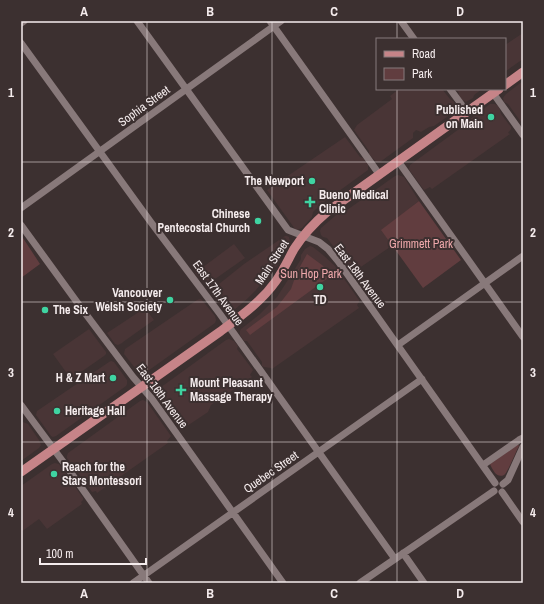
<svg xmlns="http://www.w3.org/2000/svg" width="544" height="604" font-family="'Archivo Narrow',sans-serif">
	<rect width="100%" height="100%" fill="#3c3030"/>
	<path fill="#493536" d="M523,33V59L506,71L505,70V45Z
		M523,81V121L521,122L508,104L504,102L503,98L506,94Z
		M399,89H442L450,99L453,101L456,105V110L454,112L434,126L429,127L421,132L416,130L413,133V138L380,162H376L369,154V151L354,130L357,125L392,99L390,96Z
		M456,89H482L474,95L473,98L466,102L462,100L459,96V93Z
		M490,104H495L498,106L500,110L501,114L511,127V129L508,133L510,134L432,189L430,187L424,190L410,171L409,169L410,165L459,129L461,126Z
		M345,137L360,157L363,158L368,165V170L324,202L315,210L313,212L312,217L302,228L297,230L295,229L267,190Z
		M398,175L404,177L419,201L382,230L393,245L352,273L344,262L345,259L348,256L345,253L340,255L327,238L323,237L321,235L320,231L321,228L342,210H347L395,176Z
		M285,236H287L289,237L290,242L277,266L273,268L256,290L247,299L233,311L230,312L226,311L212,294V293L214,288L244,264Z
		M234,244L245,258L208,284H205L195,273Z
		M310,246L313,247L323,255L335,266L359,300V302L357,305L359,308L272,369L271,368L264,367L262,366V362L247,341H244L240,335V331L241,329L260,314L277,297L293,272L301,259V255L305,249Z
		M200,299L202,300L215,316L216,320L215,323L145,373L142,374L139,373L124,354L125,349L197,300Z
		M145,308L154,320L123,342L122,343L118,345L115,344L107,333Z
		M89,329L106,352V354L104,356L71,379L53,354Z
		M229,339L234,341L238,346L237,349L253,370L250,375L252,377L211,405L208,412L181,430L157,396L156,393L157,390L226,340Z
		M111,361L114,362L127,380V384L126,386L56,436L53,437L51,436L36,415L37,411L109,362Z
		M143,400L147,402L171,436L167,441L168,443L97,493L96,491L92,492L67,458V456L68,453L140,401Z
		M23,422L28,424L39,440L41,445L39,448L21,461V423Z
		M55,463L59,464L83,498V500L81,502L82,504L47,529L39,519L21,532V486L52,464Z"/>
	<path fill="#613d3f" d="M419,201L461,260L423,288L381,230Z
		M21,235L40,264L21,278Z
		M307,254L322,265L332,275L250,335L246,330L277,307L291,289L297,272Z
		M518,444L519,446C516,451 508,472 504,475C500,477 497,475 495,473C493,470 491,467 490,464Z"/>
	<g fill="none" stroke-linecap="round" stroke-linejoin="round">
		<path stroke="#88797a" stroke-width="7" d="M137,21L288,230L319,242L328,249L338,261L495,483
			M270,21L379,174
			M401,21L414,39
			M21,23L24,21
			M21,43L150,221L220,314L395,559
			M450,89L467,112
			M493,93L523,135
			M398,161L523,337
			M21,208L281,21
			M21,225L82,309L133,377L152,399L283,583
			M398,345L523,256
			M21,405L64,463L149,583
			M483,465L519,440L523,438
			M503,484L508,480L523,447
			M502,492L523,522
			M403,553L424,583
			M133,583L422,379
			M360,583L494,491"/>
		<path stroke="#c68488" stroke-width="9" d="M505,85L523,72
			M21,472L221,331C241,316 261,302 276,281C283,271 288,260 294,249C303,235 314,223 327,212L499,89"/>
	</g>
	<path fill="none" stroke="#f5eced" stroke-width="1" stroke-opacity="0.55" d="M147,21V583M272,21V583M397,21V39M397,89V583M21,162H523M21,302H523M21,442H523"/>
	<g fill="#3fd4a2" stroke="#3c3030" stroke-width="1.5">
		<circle cx="491" cy="117" r="4"/>
		<circle cx="312" cy="181" r="4"/>
		<path d="M308 196h4v4h4v4h-4v4h-4v-4h-4v-4h4z"/>
		<circle cx="258" cy="221" r="4"/>
		<circle cx="320" cy="287" r="4"/>
		<circle cx="170" cy="300" r="4"/>
		<circle cx="45" cy="310" r="4"/>
		<circle cx="113" cy="378" r="4"/>
		<path d="M179 384h4v4h4v4h-4v4h-4v-4h-4v-4h4z"/>
		<circle cx="57" cy="411" r="4"/>
		<circle cx="54" cy="474" r="4"/>
	</g>
	<g text-anchor="middle" dominant-baseline="central" stroke-width="4" stroke-linejoin="round" paint-order="stroke">
		<g font-size="12" fill="#f5eced" stroke="#3c3030">
			<text transform="translate(144 106) rotate(-36)">Sophia Street</text>
			<text transform="translate(272 262) rotate(-57)">Main Street</text>
			<text transform="translate(360 276) rotate(53)">East 18th Avenue</text>
			<text transform="translate(218 293) rotate(54)">East 17th Avenue</text>
			<text transform="translate(162 396) rotate(53)">East 16th Avenue</text>
			<text transform="translate(271 472) rotate(-35)">Quebec Street</text>
		</g>
		<g font-size="12" font-weight="bold" fill="#f5eced" stroke="#3c3030" text-anchor="end">
			<text x="483" y="110">Published<tspan x="483" dy="14">on Main</tspan></text>
			<text x="304" y="181">The Newport</text>
			<text x="319" y="195" text-anchor="start">Bueno Medical<tspan x="319" dy="14">Clinic</tspan></text>
			<text x="250" y="214">Chinese<tspan x="250" dy="14">Pentecostal Church</tspan></text>
			<text x="162" y="293">Vancouver<tspan x="162" dy="14">Welsh Society</tspan></text>
			<text x="320" y="300" text-anchor="middle">TD</text>
			<text x="53" y="310" text-anchor="start">The Six</text>
			<text x="105" y="378">H &amp; Z Mart</text>
			<text x="190" y="383" text-anchor="start">Mount Pleasant<tspan x="190" dy="14">Massage Therapy</tspan></text>
			<text x="65" y="411" text-anchor="start">Heritage Hall</text>
			<text x="62" y="467" text-anchor="start">Reach for the<tspan x="62" dy="14">Stars Montessori</tspan></text>
		</g>
		<g font-size="12" fill="#f0a9ac" stroke="#3c3030">
			<text x="421" y="244">Grimmett Park</text>
			<text x="311" y="274">Sun Hop Park</text>
		</g>
	</g>
	<rect width="544" height="604" fill="none" stroke="#3c3030" stroke-width="44"/>
	<rect x="376" y="38" width="130" height="52" fill="#3c3030" stroke="#867b7c"/>
	<rect x="384" y="51" width="20" height="6" fill="#c68488" stroke="#867b7c"/>
	<text x="412" y="58" font-size="12" fill="#f5eced">Road</text>
	<rect x="384" y="68" width="20" height="12" fill="#613d3f" stroke="#867b7c"/>
	<text x="412" y="78" font-size="12" fill="#f5eced">Park</text>
	<path d="M40 558v6h106v-6" fill="none" stroke="#f5eced" stroke-width="2"/>
	<text x="46" y="558" font-size="12" fill="#f5eced" stroke="#3c3030" stroke-width="3" paint-order="stroke">100 m</text>
	<rect x="22" y="22" width="500" height="560" fill="none" stroke="#f5eced" stroke-width="1.5"/>
	<g font-size="13" text-anchor="middle" font-weight="bold" fill="#f5eced">
		<text x="84" y="16">A</text>
		<text x="210" y="16">B</text>
		<text x="334" y="16">C</text>
		<text x="460" y="16">D</text>
		<text x="11" y="97">1</text>
		<text x="533" y="97">1</text>
		<text x="11" y="237">2</text>
		<text x="533" y="237">2</text>
		<text x="11" y="377">3</text>
		<text x="533" y="377">3</text>
		<text x="11" y="517">4</text>
		<text x="533" y="517">4</text>
		<text x="84" y="598">A</text>
		<text x="210" y="598">B</text>
		<text x="334" y="598">C</text>
		<text x="460" y="598">D</text>
	</g>
</svg>
